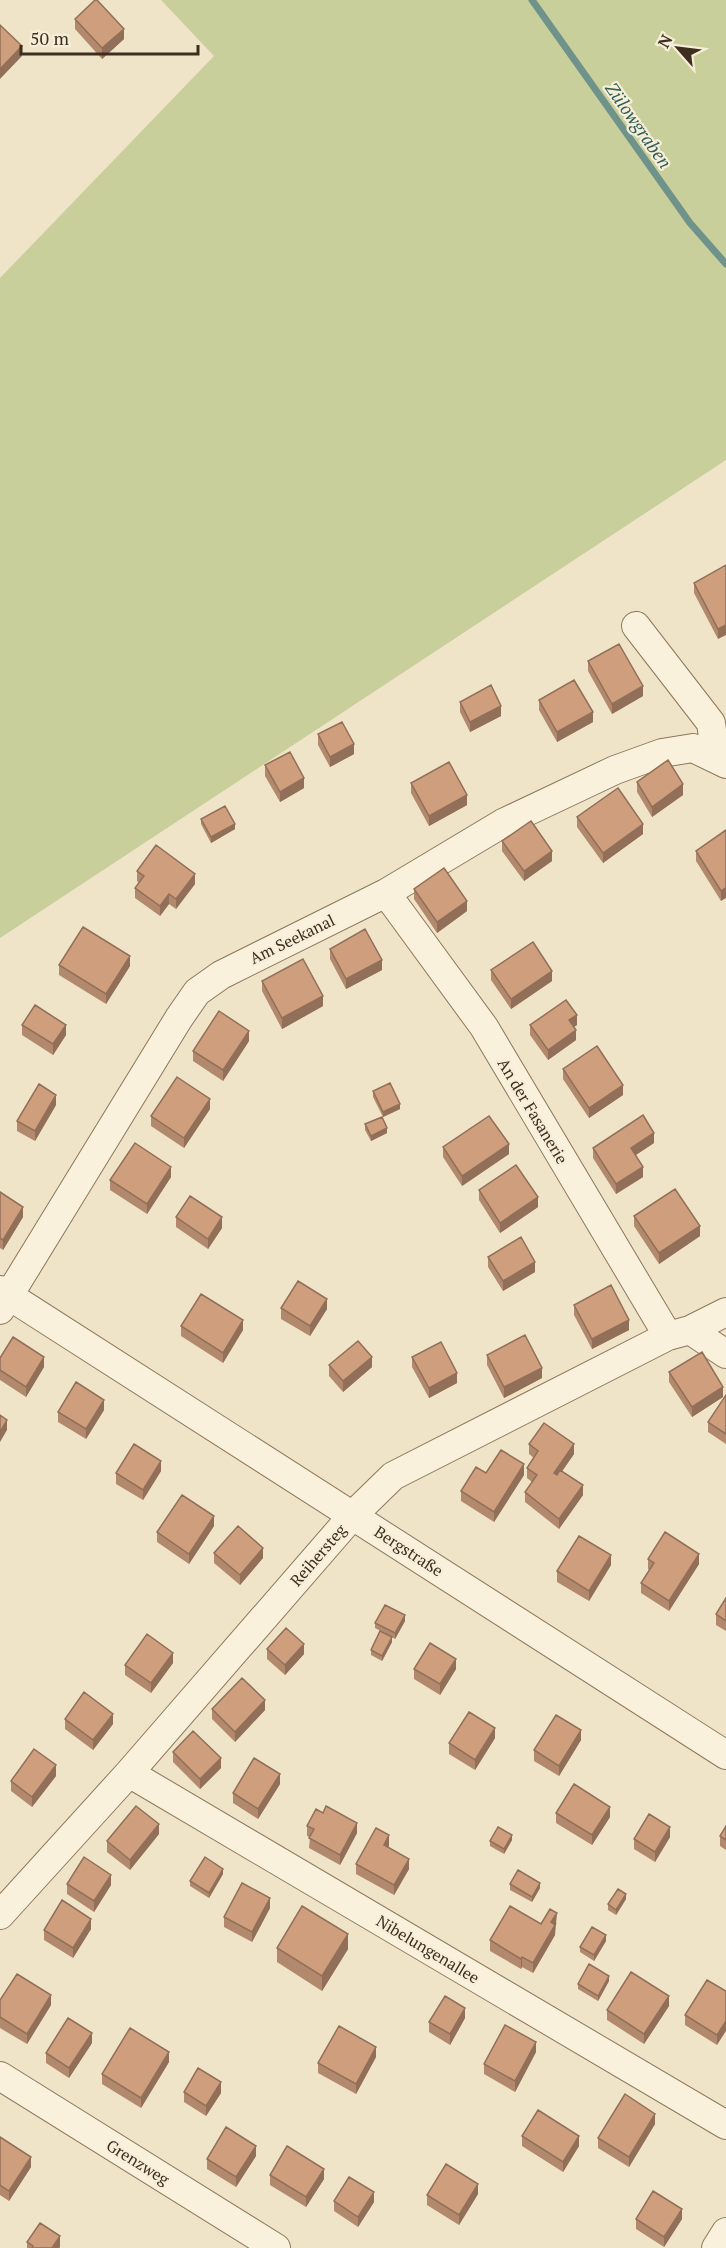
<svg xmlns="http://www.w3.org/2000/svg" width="726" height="2248" font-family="'PT Serif',serif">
	<rect width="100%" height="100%" fill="#f0e4c8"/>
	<path fill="#c9cf9b" d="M161,0H726V460L0,938V278L214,56Z"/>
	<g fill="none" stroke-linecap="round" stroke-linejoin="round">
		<path stroke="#6f938a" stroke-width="7" d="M532,0L690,223L726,264"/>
		<g stroke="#8d765c" stroke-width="30">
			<path id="minor" d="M636,626L711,723L716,758
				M386,893L484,1027L668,1336
				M0,1290L726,1755
				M0,1310L179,1018L197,992L221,975L386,893L503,823L615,770L662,753L693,748L726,764
				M690,1330L726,1354
				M129,1773L726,2125
				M0,1915L129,1773L353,1515L393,1476L668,1336L690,1330L726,1312
				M0,2076L276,2248
				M716,2248L726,2232"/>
		</g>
		<use href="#minor" stroke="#faf1dc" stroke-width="28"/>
	</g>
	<path fill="#b2896c" d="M75,19L124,39L102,59L75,29Z
		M726,565L718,639L694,593V583Z
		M588,661L643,696L612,714L588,671Z
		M539,700L593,722L557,742L539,710Z
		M460,702L501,716L470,732L460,712Z
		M318,734L354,754L330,767L318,745Z
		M265,765L304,788L280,802L265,776Z
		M637,782L683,795L652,817L637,792Z
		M411,783L467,805L429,826L411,793Z
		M577,817L643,834L603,863L577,827Z
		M201,819L235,829L211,843L201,824Z
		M726,830L721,901L696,861V851Z
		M502,841L552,861L524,881L502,851Z
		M137,871L195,884L176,909L169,904L160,916L135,898V888L139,883L137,881Z
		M414,889L467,911L437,933L414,899Z
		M330,949L382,970L346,989L330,959Z
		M59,965L130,966L106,1004L59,975Z
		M491,970L552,981L511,1009L491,980Z
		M262,981L323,1006L282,1029L262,991Z
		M22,1025L66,1035L53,1055L22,1035Z
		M530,1025H577L574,1027L576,1040L548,1060L530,1035Z
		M249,1041L223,1081L193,1061V1051Z
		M563,1069L623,1095L589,1118L563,1079Z
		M373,1091L400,1109L383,1117L373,1097Z
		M56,1105L35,1141L17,1131V1121Z
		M210,1109L184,1148L151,1126V1116Z
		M365,1124L387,1133L371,1141L365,1130Z
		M654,1143L636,1155L643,1177L616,1194L593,1158V1148Z
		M443,1147L509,1154L462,1186L443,1157Z
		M171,1177L147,1214L110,1190V1180Z
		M479,1190L538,1207L500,1233L479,1200Z
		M0,1192L23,1217L3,1250L0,1248Z
		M634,1216L700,1236L659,1264L634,1226Z
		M176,1217L222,1228L208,1249L176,1227Z
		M488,1257L535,1272L503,1291L488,1267Z
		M574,1305L629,1330L592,1349L574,1315Z
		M281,1308L327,1309L310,1336L281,1319Z
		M181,1326L243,1330L223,1363L181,1336Z
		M487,1355L542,1378L504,1398L487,1365Z
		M412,1357L457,1383L429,1398L412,1367Z
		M0,1358L44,1367L26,1397L0,1380Z
		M329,1365L372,1367L343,1392L329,1376Z
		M669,1372L723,1397L692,1417L669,1382Z
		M726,1395V1444L708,1432V1422Z
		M104,1410L86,1439L58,1422V1412Z
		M529,1444L574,1454L562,1471L583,1495L559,1529L525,1502V1492L532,1482L527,1478V1468L534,1458L529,1454Z
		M161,1471L143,1500L116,1484V1473Z
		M486,1473L524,1475L494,1522L461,1501V1491Z
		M214,1526L189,1564L157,1542V1532Z
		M214,1553L263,1558L240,1585L214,1563Z
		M648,1559L699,1564L669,1611L641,1593V1583L649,1570L648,1569Z
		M611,1565L589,1601L557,1582V1571Z
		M726,1598V1631L716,1625V1614Z
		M405,1621L395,1639L392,1637V1642L382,1661L371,1655V1650L390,1636L375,1628V1623Z
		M267,1649L304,1654L285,1675L267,1659Z
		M173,1663L151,1693L125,1675V1665Z
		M414,1669H456L440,1695L414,1679Z
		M212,1709L265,1710L235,1742L212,1719Z
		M65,1719L113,1724L93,1750L65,1729Z
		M495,1738L475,1770L449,1754V1743Z
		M581,1740L559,1776L534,1761V1750Z
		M173,1752L221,1768L200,1789L173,1762Z
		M56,1776L32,1807L11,1791V1781Z
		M280,1784L258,1819L233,1803V1793Z
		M556,1813L610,1817L592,1845L556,1823Z
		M307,1826L357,1833L340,1865L309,1848L310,1837L307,1836Z
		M726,1826V1850L720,1846V1836Z
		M159,1834L130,1870L107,1852V1841Z
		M670,1837L655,1862L634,1849V1839Z
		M512,1840L504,1854L490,1846V1841Z
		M389,1846L388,1847L409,1869L394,1895L356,1874V1864Z
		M223,1874L209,1898L190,1886V1881Z
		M67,1884L111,1885L94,1912L67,1894Z
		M510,1884L540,1888L532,1902L510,1890Z
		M626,1899L616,1915L608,1910V1904Z
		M270,1908L252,1942L224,1927V1917Z
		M557,1923L555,1926V1935L533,1973L522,1967L521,1969L490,1951V1940L541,1924Z
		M91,1929L73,1958L44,1940V1930Z
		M606,1941L594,1961L580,1952V1947Z
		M277,1948L348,1949L322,1991L277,1962Z
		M609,1981L598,2001L578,1989V1984Z
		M726,1991L717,2045L685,2025V2015Z
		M0,2000L51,2005L27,2044L0,2028Z
		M669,2006L644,2044L607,2020V2010Z
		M465,2018L450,2045L429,2032V2022Z
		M92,2043L69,2078L46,2063V2053Z
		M536,2052L515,2092L484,2074V2064Z
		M376,2057L356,2094L318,2073V2063Z
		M169,2062L141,2108L102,2084V2074Z
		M184,2092L221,2093L206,2116L184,2102Z
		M655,2124L629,2167L598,2148V2138Z
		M522,2136L579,2146L563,2172L522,2146Z
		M0,2137L31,2167L9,2201L0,2195Z
		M256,2156L236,2187L207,2169V2159Z
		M270,2175L324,2179L306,2207L270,2185Z
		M478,2194L459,2225L427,2205V2195Z
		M334,2201L374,2202L358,2227L334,2211Z
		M636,2219H682L664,2247L636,2229Z
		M27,2242L60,2247L59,2248H27Z"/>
	<path fill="#916f58" d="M124,29V39L102,59V48Z
		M22,46V56L0,79V69Z
		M726,625V635L718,639V629Z
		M643,686V696L612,714V704Z
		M501,706V716L470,732V722Z
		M593,712V722L557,742V732Z
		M354,744V754L330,767V757Z
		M304,778V788L280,802V792Z
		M683,784V795L652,817V807Z
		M467,795V805L429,826V816Z
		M235,824V829L211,843V837Z
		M643,824V834L603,863V853Z
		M552,851V861L524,881V871Z
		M195,874V884L176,909V899Z
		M726,888V898L721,901V891Z
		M169,894V904L160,916V906Z
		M467,901V911L437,933V922Z
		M130,956V966L106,1004V994Z
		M382,960V970L346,989V979Z
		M552,971V981L511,1009V999Z
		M323,996V1006L282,1029V1018Z
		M577,1015V1025L569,1030V1020Z
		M66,1025V1035L53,1055V1044Z
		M576,1030V1040L548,1060V1050Z
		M249,1031V1041L223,1081V1070Z
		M623,1085V1095L589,1118V1108Z
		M56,1095V1105L35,1141V1131Z
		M210,1099V1109L184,1148V1138Z
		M400,1104V1109L383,1117V1112Z
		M387,1128V1133L371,1141V1136Z
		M654,1133V1143L631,1158V1148Z
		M509,1144V1154L462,1186V1176Z
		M171,1167V1177L147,1214V1204Z
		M643,1167V1177L616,1194V1184Z
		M538,1197V1207L500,1233V1223Z
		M23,1207V1217L3,1250V1240Z
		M222,1217V1228L208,1249V1239Z
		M700,1226V1236L659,1264V1253Z
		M535,1262V1272L503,1291V1281Z
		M327,1299V1309L310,1336V1326Z
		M243,1320V1330L223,1363V1353Z
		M629,1320V1330L592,1349V1339Z
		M44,1357V1367L26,1397V1387Z
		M372,1357V1367L343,1392V1381Z
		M542,1368V1378L504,1398V1387Z
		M457,1373V1383L429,1398V1388Z
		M723,1387V1397L692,1417V1407Z
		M104,1400V1410L86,1439V1429Z
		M7,1420V1430L0,1442V1432Z
		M574,1444V1454L554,1483V1473Z
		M161,1461V1471L143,1500V1490Z
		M524,1464V1475L494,1522V1512Z
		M583,1485V1495L559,1529V1519Z
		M214,1516V1526L189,1564V1554Z
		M263,1548V1558L240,1585V1575Z
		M699,1554V1564L669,1611V1601Z
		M611,1555V1565L589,1601V1591Z
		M405,1615V1621L395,1639V1633Z
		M392,1637V1642L382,1661V1656Z
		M304,1644V1654L285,1675V1665Z
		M173,1653V1663L151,1693V1683Z
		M456,1659V1669L440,1695V1684Z
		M265,1700V1710L235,1742V1732Z
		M113,1714V1724L93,1750V1740Z
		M495,1728V1738L475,1770V1760Z
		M581,1730V1740L559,1776V1766Z
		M221,1758V1768L200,1789V1779Z
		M56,1765V1776L32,1807V1797Z
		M280,1774V1784L258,1819V1809Z
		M610,1807V1817L592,1845V1835Z
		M357,1823V1833L340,1865V1855Z
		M159,1824V1834L130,1870V1860Z
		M670,1827V1837L655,1862V1852Z
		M389,1835V1846L384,1855V1845Z
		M512,1835V1840L504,1854V1849Z
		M409,1859V1869L394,1895V1885Z
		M223,1869V1874L209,1898V1893Z
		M111,1875V1885L94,1912V1901Z
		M540,1883V1888L532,1902V1897Z
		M626,1894V1899L616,1915V1910Z
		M270,1898V1908L252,1942V1932Z
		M557,1913L555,1935L533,1973V1963L551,1922Z
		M91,1919V1929L73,1958V1948Z
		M348,1934V1949L322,1991V1976Z
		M606,1935V1941L594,1961V1955Z
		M522,1957V1967L521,1969V1959Z
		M609,1976V1981L598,2001V1996Z
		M51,1995V2005L27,2044V2034Z
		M669,1996V2006L644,2044V2034Z
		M465,2008V2018L450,2045V2034Z
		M726,2021V2031L717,2045V2035Z
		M92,2033V2043L69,2078V2068Z
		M536,2042V2052L515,2092V2081Z
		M376,2047V2057L356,2094V2084Z
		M169,2052V2062L141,2108V2098Z
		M221,2082V2093L206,2116V2106Z
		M655,2114V2124L629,2167V2157Z
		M579,2136V2146L563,2172V2162Z
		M256,2146V2156L236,2187V2177Z
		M31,2157V2167L9,2201V2191Z
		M324,2169V2179L306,2207V2197Z
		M478,2184V2194L459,2225V2215Z
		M374,2192V2202L358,2227V2217Z
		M682,2209V2219L664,2247V2237Z
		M60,2236V2247L59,2248H52Z"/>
	<path fill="#cf9f7d" stroke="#916f58" stroke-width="1.5" d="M95,0H97L124,29L102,48L75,19Z
		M0,25L22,46L0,69Z
		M726,565V625L718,629L694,583Z
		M619,644L643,686L612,704L588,661Z
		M574,680L593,712L557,732L539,700Z
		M491,685L501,706L470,722L460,702Z
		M342,722L354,744L330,757L318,734Z
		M290,752L304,778L280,792L265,765Z
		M668,760L683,784L652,807L637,782Z
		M449,762L467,795L429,816L411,783Z
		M618,788L643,824L603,853L577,817Z
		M225,806L235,824L211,837L201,819Z
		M531,821L552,851L524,871L502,841Z
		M726,830V888L721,891L696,851Z
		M156,845L195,874L176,899L169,894L160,906L135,888L144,876L137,871Z
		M444,868L467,901L437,922L414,889Z
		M83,927L130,956L106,994L59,965Z
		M365,929L382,960L346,979L330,949Z
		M533,942L552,971L511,999L491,970Z
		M303,959L323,996L282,1018L262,981Z
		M566,1000L577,1015L569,1020L576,1030L548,1050L530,1025Z
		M35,1005L66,1025L53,1044L22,1025Z
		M219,1011L249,1031L223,1070L193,1051Z
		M597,1046L623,1085L589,1108L563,1069Z
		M177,1077L210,1099L184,1138L151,1116Z
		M390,1083L400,1104L383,1112L373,1091Z
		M39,1084L56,1095L35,1131L17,1121Z
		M643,1115L654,1133L631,1148L643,1167L616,1184L593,1148Z
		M489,1116L509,1144L462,1176L443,1147Z
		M382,1117L387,1128L371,1136L365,1124Z
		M135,1143L171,1167L147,1204L110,1180Z
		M516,1165L538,1197L500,1223L479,1190Z
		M675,1189L700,1226L659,1253L634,1216Z
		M0,1192L23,1207L3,1240L0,1238Z
		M190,1196L222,1217L208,1239L176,1217Z
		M521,1237L535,1262L503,1281L488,1257Z
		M298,1281L327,1299L310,1326L281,1308Z
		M611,1285L629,1320L592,1339L574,1305Z
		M201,1294L243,1320L223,1353L181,1326Z
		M525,1335L542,1368L504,1387L487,1355Z
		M13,1337L44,1357L26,1387L0,1370V1358Z
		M358,1341L372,1357L343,1381L329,1365Z
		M441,1342L457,1373L429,1388L412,1357Z
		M702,1352L723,1387L692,1407L669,1372Z
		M76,1382L104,1400L86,1429L58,1412Z
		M726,1395V1434L708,1422Z
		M0,1415L7,1420L0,1432Z
		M544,1423L574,1444L554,1473L557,1475L560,1470L583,1485L559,1519L525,1492L537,1475L527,1468L538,1451L529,1444Z
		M134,1444L161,1461L143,1490L116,1473Z
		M501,1450L524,1464L494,1512L461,1491L476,1467L486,1473Z
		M182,1495L214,1516L189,1554L157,1532Z
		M238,1526L263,1548L240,1575L214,1553Z
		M665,1532L699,1554L669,1601L641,1583L654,1563L648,1559Z
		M579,1536L611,1555L589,1591L557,1571Z
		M726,1598V1621L716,1614Z
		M385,1605L405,1615L395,1633L375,1623Z
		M286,1628L304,1644L285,1665L267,1649Z
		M380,1631L392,1637L382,1656L371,1650Z
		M147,1634L173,1653L151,1683L125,1665Z
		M430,1643L456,1659L440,1684L414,1669Z
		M242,1678L265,1700L235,1732L212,1709Z
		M84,1692L113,1714L93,1740L65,1719Z
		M469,1712L495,1728L475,1760L449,1743Z
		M556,1715L581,1730L559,1766L534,1750Z
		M193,1731L221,1758L200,1779L173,1752Z
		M34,1749L56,1765L32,1797L11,1781Z
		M254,1758L280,1774L258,1809L233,1793Z
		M574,1784L610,1807L592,1835L556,1813Z
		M136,1806L159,1824L130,1860L107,1841Z
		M326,1806L357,1823L340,1855L309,1838L314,1829L307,1826L316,1809L323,1813Z
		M649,1814L670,1827L655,1852L634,1839Z
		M726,1826V1840L720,1836Z
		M498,1827L512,1835L504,1849L490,1841Z
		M376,1828L389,1835L384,1845L409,1859L394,1885L356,1864Z
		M84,1857L111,1875L94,1901L67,1884Z
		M205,1857L223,1869L209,1893L190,1881Z
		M518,1870L540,1883L532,1897L510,1884Z
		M242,1883L270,1898L252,1932L224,1917Z
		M618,1889L626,1894L616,1910L608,1904Z
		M62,1900L91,1919L73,1948L44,1930Z
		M302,1906L348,1934L322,1976L277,1948Z
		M510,1906L541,1924L550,1909L557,1913L551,1922L555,1925L533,1963L522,1957L521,1959L490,1940Z
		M592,1927L606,1935L594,1955L580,1947Z
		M589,1964L609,1976L598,1996L578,1984Z
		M631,1972L669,1996L644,2034L607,2010Z
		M17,1974L51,1995L27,2034L0,2017V2000Z
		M707,1980L726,1991V2021L717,2035L685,2015Z
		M445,1996L465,2008L450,2034L429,2022Z
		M68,2018L92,2033L69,2068L46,2053Z
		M505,2025L536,2042L515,2081L484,2064Z
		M339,2026L376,2047L356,2084L318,2063Z
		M130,2028L169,2052L141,2098L102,2074Z
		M198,2068L221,2082L206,2106L184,2092Z
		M625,2094L655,2114L629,2157L598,2138Z
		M538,2110L579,2136L563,2162L522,2136Z
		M226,2127L256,2146L236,2177L207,2159Z
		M0,2137L31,2157L9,2191L0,2185Z
		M287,2146L324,2169L306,2197L270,2175Z
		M446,2164L478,2184L459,2215L427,2195Z
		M349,2177L374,2192L358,2217L334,2201Z
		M653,2191L682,2209L664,2237L636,2219Z
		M40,2223L60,2236L52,2248H32L33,2246L27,2242Z"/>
	<g text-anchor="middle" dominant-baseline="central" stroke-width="4.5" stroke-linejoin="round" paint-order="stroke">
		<g font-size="16" fill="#3d2e20" stroke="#f7eed8">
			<text transform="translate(292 939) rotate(-26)">Am Seekanal</text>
			<text transform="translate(533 1111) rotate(59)">An der Fasanerie</text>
			<text transform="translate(409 1551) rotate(33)">Bergstraße</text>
			<text transform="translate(318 1555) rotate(-49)">Reihersteg</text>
			<text transform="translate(428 1949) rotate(31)">Nibelungenallee</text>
			<text transform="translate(138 2162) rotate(32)">Grenzweg</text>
		</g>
		<g font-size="18" font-style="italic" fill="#2f5d5a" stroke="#f7eed8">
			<text transform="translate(639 125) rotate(55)">Zülowgraben</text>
		</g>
	</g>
	<g transform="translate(678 48) rotate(298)" stroke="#f7eed8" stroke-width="4.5" paint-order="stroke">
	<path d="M0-4.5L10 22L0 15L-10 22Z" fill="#3d2e20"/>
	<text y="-9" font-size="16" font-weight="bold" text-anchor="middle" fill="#3d2e20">N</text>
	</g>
	<path d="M21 45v9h177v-9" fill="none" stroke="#3d2e20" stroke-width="3"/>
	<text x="30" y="45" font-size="18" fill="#3d2e20" stroke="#f7eed8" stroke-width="4.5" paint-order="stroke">50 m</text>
</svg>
